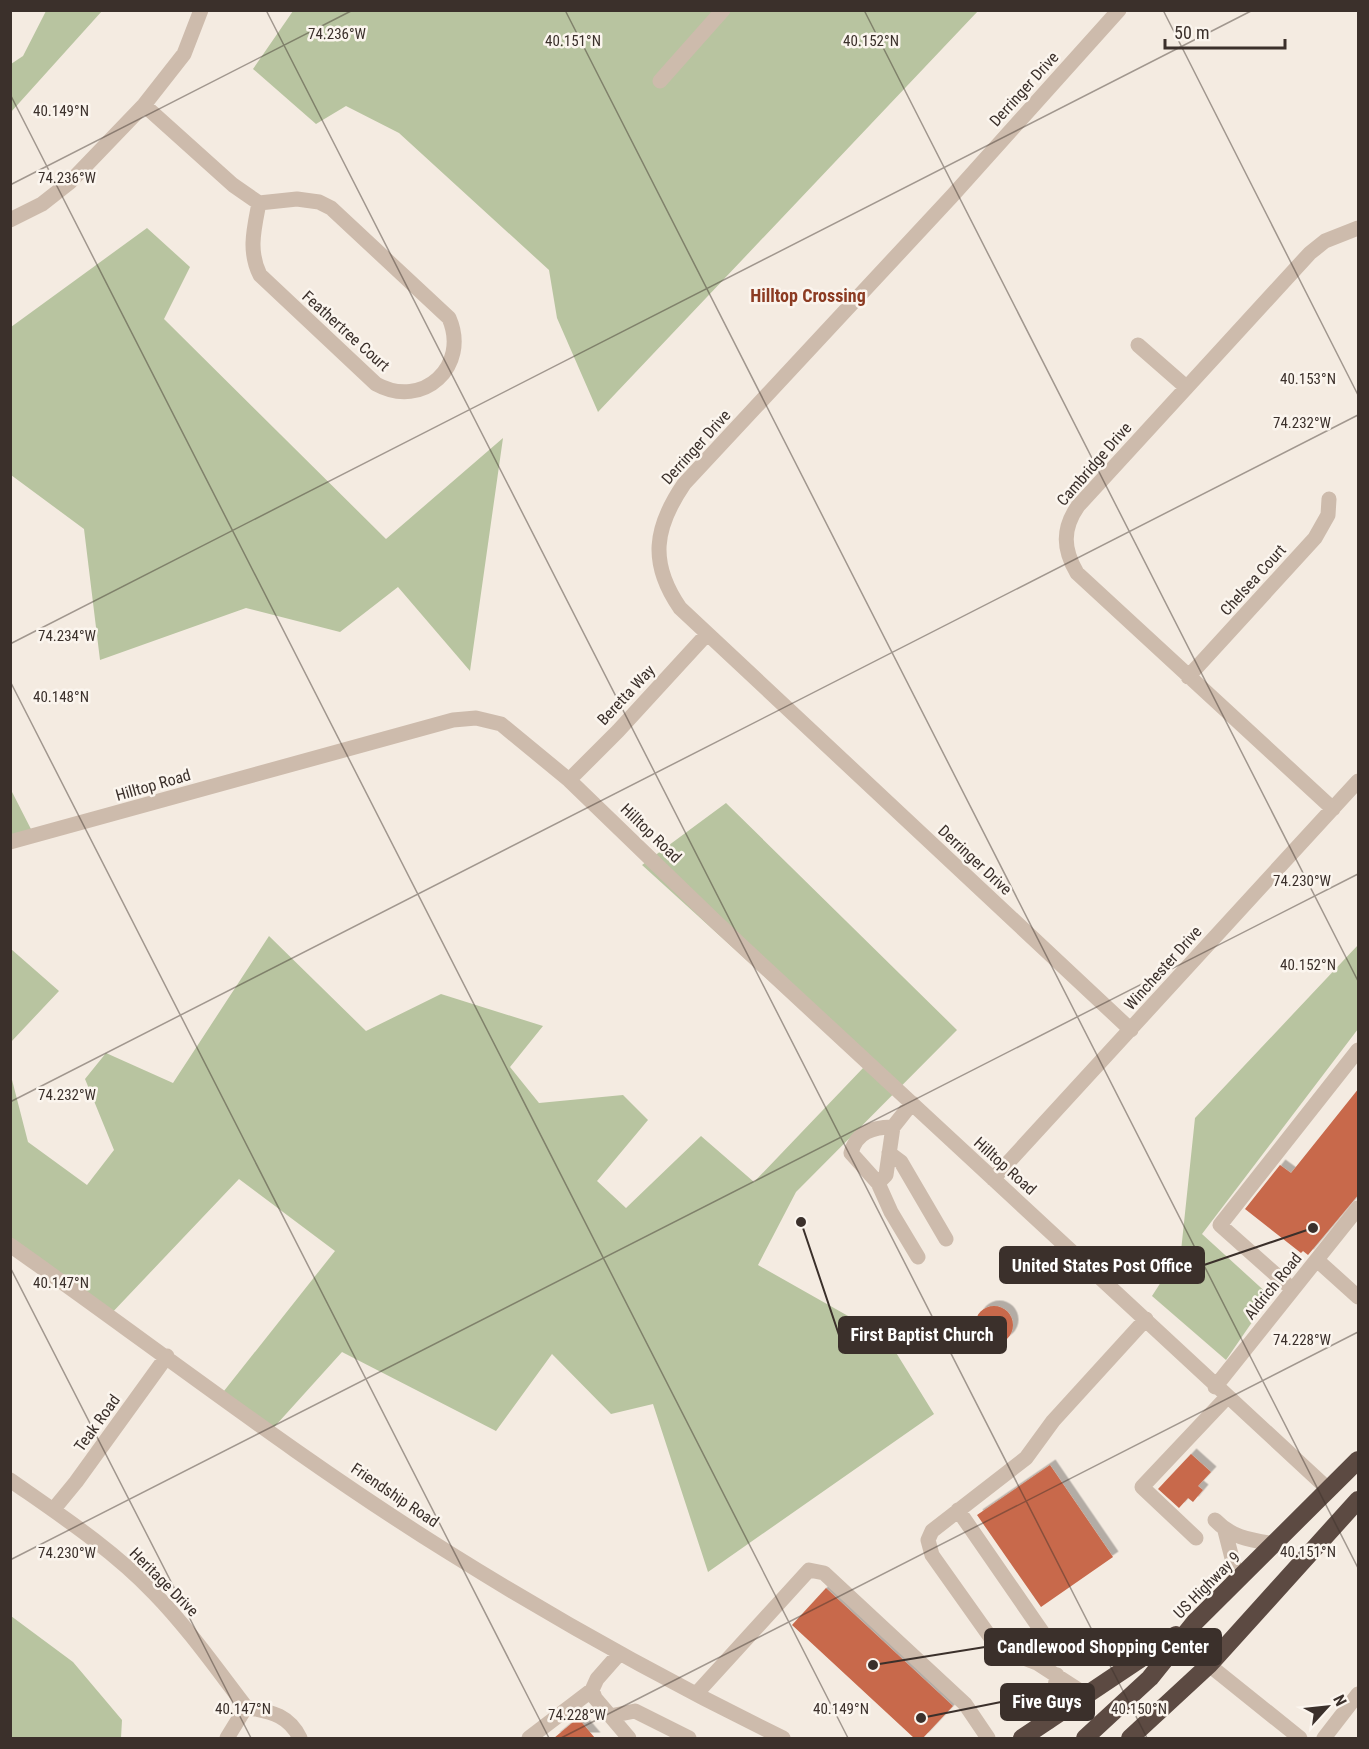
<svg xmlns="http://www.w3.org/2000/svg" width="1369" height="1749" font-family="'Roboto Condensed',sans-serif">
	<defs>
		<filter id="shadow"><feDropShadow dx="5.5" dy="-5.5" stdDeviation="0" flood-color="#0004"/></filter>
	</defs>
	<rect width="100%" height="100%" fill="#f4ebe1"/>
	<path fill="#b8c4a0" d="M46,11H102L11,112V64L23,56Z
		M293,11H978L598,412L557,318L549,270L399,133L346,106L316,124L253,69Z
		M147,228L190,267L164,319L386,539L503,438L470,671L398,587L340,632L246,608L100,660L84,529L11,475V327Z
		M10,788L35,837L10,844Z
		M726,803L957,1030L796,1192L758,1265L887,1338L934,1414L708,1572L653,1404L611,1414L552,1354L496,1431L342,1352L267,1435L220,1396L335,1251L239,1179L108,1317L11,1248L10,1072L28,1142L87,1185L114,1150L85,1079L106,1053L173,1083L269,936L366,1031L441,994L543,1026L510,1067L539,1103L623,1095L648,1120L597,1181L626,1208L701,1136L754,1182L864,1067L642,865Z
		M1358,945V1029L1202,1234L1270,1296L1226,1360L1152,1296L1181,1251L1195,1118Z
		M11,949L59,991L11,1042Z
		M11,1616L73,1662L122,1720L121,1738H11Z"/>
	<path fill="#c8694b" filter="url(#shadow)" d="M1359,1088V1194L1308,1255L1303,1251L1301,1253L1245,1209L1280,1165L1291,1173Z
		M975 1325a19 19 0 1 1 38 0a19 19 0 1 1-38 0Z
		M1191,1454L1211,1472L1198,1486L1203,1490L1193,1502L1188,1498L1179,1508L1158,1489Z
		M1050,1465L1113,1557L1041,1607L977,1515Z
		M826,1588L953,1706L923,1738H914L792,1625Z
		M578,1718L595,1738H554Z"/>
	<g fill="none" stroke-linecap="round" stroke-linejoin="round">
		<path stroke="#cdbbac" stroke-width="15" d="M1119,10L953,195L684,484C654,528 649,563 680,608L1131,1030
			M660,81L723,10
			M144,105L233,185L259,203
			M297,199L319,202L331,208L449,318C470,366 423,410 376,384L260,275C248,251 254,229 259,203Z
			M10,220L42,204L70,182L144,105L184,54L201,10
			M1138,345L1186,387
			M1188,677L1315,538L1328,515L1329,499
			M569,780L618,731L707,634
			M1333,809L1077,573C1063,549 1062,529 1078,506L1310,253L1325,241L1358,228
			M10,842L453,720L476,718L501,724L569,780L716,922L1328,1489
			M893,1127L886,1175L878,1183L851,1153C856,1132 873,1127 893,1127L912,1103
			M889,1153L901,1162L946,1239
			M993,1179L1358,781
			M878,1183L891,1212L918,1257
			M10,1245C156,1348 297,1458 448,1552C557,1620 668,1682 783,1738
			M1317,1260L1358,1297
			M1292,1289L1220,1225L1358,1050
			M1215,1387L1358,1208
			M10,1480C60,1515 112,1549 154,1593C188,1628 216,1668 246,1707
			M53,1510L76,1482L167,1356
			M958,1510L1045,1636
			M1215,1520C1232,1538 1251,1540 1275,1544
			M1225,1531L1234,1566V1585
			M1196,1538L1142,1487L1227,1397
			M1209,1665L1300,1738
			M592,1690L595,1698L629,1738
			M696,1694L809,1570L824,1573L965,1704L988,1738
			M1088,1696L1037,1663L998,1648L932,1555L928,1540L932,1531L1026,1458L1053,1421L1146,1319
			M610,1716L635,1711L689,1738
			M1049,1722L1057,1675
			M227,1738L246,1707C270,1712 288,1714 300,1738
			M529,1738L592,1690L597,1679L619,1654
			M1324,1738L1358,1694"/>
		<path stroke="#5c4a42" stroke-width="18" d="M1022,1738L1176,1635
			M1085,1738L1150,1678L1195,1622L1358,1460
			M1130,1738L1209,1665L1358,1500"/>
	</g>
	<path fill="none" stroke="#3b302b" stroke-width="1.5" stroke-opacity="0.45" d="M266,10L1147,1738M565,10L1358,1568M864,10L1358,981M1163,10L1358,395M10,94L848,1738M10,185L353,10M10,644L1253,10M10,681L549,1738M10,1102L1358,415M10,1267L251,1738M10,1560L1358,874M561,1738L1358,1332"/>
	<g text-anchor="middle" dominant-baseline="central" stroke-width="5" stroke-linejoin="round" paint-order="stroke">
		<g font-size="16" fill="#3b302b" stroke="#fbf5ee">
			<text transform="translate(1024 89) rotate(-48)">Derringer Drive</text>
			<text transform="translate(346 331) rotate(42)">Feathertree Court</text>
			<text transform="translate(696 447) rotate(-48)">Derringer Drive</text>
			<text transform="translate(1094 464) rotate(-49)">Cambridge Drive</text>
			<text transform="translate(1253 580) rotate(-48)">Chelsea Court</text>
			<text transform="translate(626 695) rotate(-47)">Beretta Way</text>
			<text transform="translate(153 785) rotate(-16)">Hilltop Road</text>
			<text transform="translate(651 833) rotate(44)">Hilltop Road</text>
			<text transform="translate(975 860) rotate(43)">Derringer Drive</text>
			<text transform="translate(1163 968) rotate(-48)">Winchester Drive</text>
			<text transform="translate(1005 1166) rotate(42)">Hilltop Road</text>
			<text transform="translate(1273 1286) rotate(-51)">Aldrich Road</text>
			<text transform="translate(97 1423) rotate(-54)">Teak Road</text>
			<text transform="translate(395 1495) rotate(34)">Friendship Road</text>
			<text transform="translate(164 1582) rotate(45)">Heritage Drive</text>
			<text transform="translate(1207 1585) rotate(-45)">US Highway 9</text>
		</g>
		<g font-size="18" font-weight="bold" fill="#8c3b22" stroke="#fbf5ee">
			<text x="808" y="295">Hilltop Crossing</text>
		</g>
	</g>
	<g font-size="15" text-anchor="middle" fill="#3b302b" stroke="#fbf5ee" stroke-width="5" stroke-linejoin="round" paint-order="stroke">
		<text x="337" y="39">74.236°W</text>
		<text x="573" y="46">40.151°N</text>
		<text x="871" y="46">40.152°N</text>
		<text x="61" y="116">40.149°N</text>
		<text x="67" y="183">74.236°W</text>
		<text x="1308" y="384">40.153°N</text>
		<text x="1302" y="428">74.232°W</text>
		<text x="67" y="641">74.234°W</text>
		<text x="61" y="702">40.148°N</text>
		<text x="1302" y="886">74.230°W</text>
		<text x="1308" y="970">40.152°N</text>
		<text x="67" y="1100">74.232°W</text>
		<text x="61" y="1288">40.147°N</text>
		<text x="1302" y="1345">74.228°W</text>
		<text x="1308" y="1557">40.151°N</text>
		<text x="67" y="1558">74.230°W</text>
		<text x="243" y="1714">40.147°N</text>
		<text x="841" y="1714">40.149°N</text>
		<text x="1139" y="1714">40.150°N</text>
		<text x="577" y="1720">74.228°W</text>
	</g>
	<path fill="none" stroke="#3b302b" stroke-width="2" d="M1313 1228L1204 1265M801 1222L839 1335M873 1665L985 1647M921 1718L1001 1702"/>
	<g fill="#3b302b" stroke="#fbf5ee" stroke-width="2">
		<circle cx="1313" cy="1228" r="6"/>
		<circle cx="801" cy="1222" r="6"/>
		<circle cx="873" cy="1665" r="6"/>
		<circle cx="921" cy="1718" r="6"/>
	</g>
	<g fill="#3b302b" stroke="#3b302b" stroke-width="2">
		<rect x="1000" y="1247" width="204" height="36" rx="6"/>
		<rect x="839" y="1317" width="167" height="36" rx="6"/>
		<rect x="985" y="1629" width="236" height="36" rx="6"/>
		<rect x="1001" y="1684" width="93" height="36" rx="6"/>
	</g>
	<g font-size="18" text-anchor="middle" font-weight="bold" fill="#fff">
		<text x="1102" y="1272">United States Post Office</text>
		<text x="922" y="1341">First Baptist Church</text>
		<text x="1103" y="1653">Candlewood Shopping Center</text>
		<text x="1047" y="1708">Five Guys</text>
	</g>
	<rect width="1369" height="1749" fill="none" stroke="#3b302b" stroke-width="24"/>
	<g transform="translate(1327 1707) rotate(63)" stroke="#fbf5ee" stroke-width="4.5" paint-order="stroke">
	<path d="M0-4.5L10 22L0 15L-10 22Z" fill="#3b302b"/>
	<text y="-9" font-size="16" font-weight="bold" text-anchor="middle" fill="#3b302b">N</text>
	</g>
	<path d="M1165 39v9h120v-9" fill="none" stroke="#3b302b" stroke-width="3"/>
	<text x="1174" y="39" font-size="18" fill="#3b302b" stroke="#fbf5ee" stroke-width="4.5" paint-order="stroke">50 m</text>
</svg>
